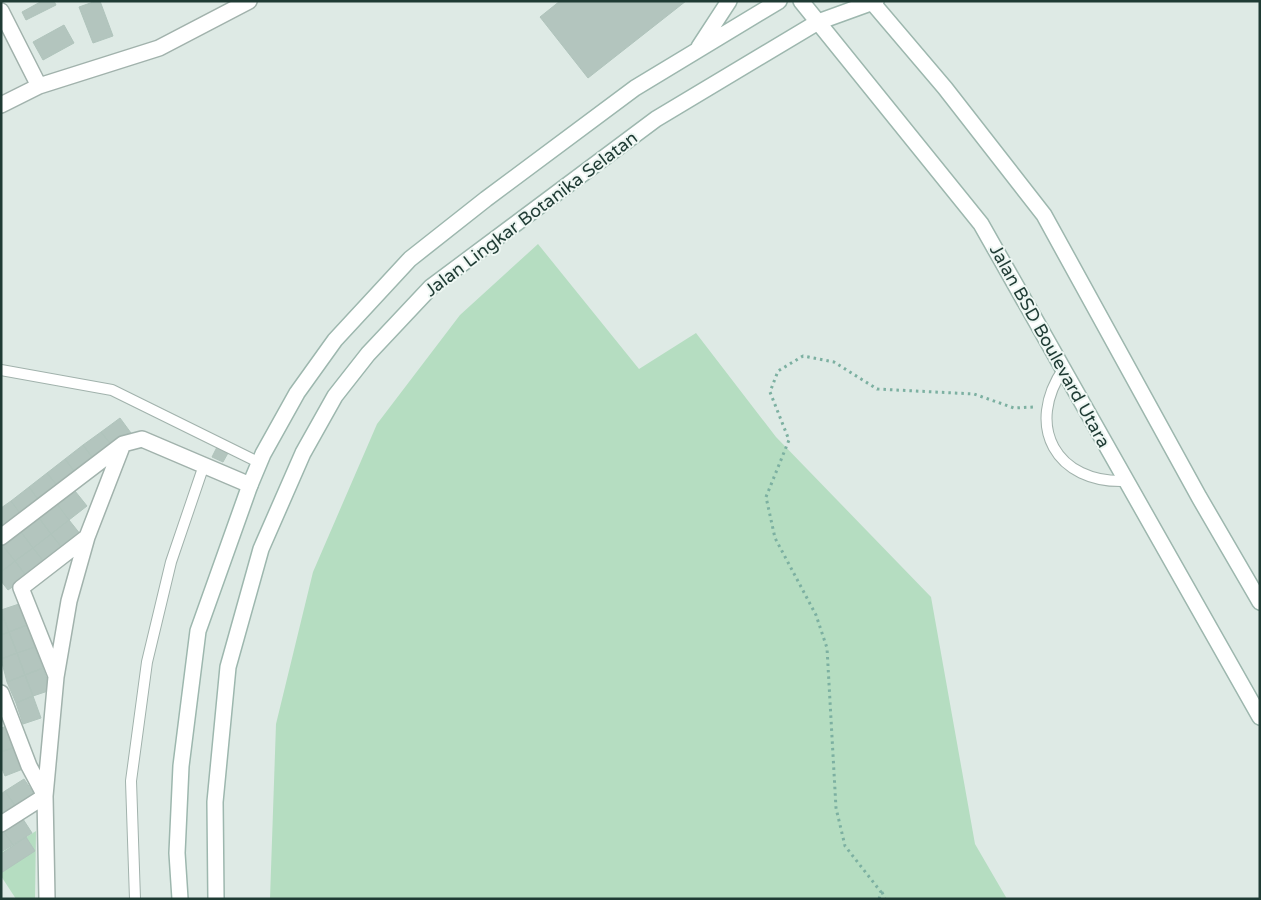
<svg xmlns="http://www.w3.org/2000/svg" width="1261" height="900" font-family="'Varela Round',sans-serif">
	<rect width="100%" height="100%" fill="#deeae5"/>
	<path fill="#b5ddc1" d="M538,244L639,369L696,333L776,437L931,597L975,844L1007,899H270L276,724L313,572L377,424L460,315Z
		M36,831L35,899H16L1,876V853Z"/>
	<path fill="#b3c5be" stroke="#b0c4bc" d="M42,1H54L56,5L26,20L22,12Z
		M96,1H100L113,36L93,43L79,7Z
		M560,1H686L588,78L540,17Z
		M64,25L74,43L43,60L33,42Z
		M120,418L131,433L113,447L101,432Z
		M101,432L113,447L95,461L83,445Z
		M83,445L95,461L77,475L65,459Z
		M217,447L228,453L223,462L212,457Z
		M65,459L77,475L59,488L47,473Z
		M47,473L59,488L40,502L29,487Z
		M29,487L40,502L22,516L11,501Z
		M75,491L87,506L69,520L58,505Z
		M11,501L22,516L4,530L1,526V508Z
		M58,505L69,520L51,534L39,518Z
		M39,518L51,534L33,548L21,532Z
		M69,520L81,535L63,549L51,534Z
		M21,532L33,548L15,561L3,546Z
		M51,534L63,549L45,563L33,548Z
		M3,546L15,561L1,572V547Z
		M33,548L45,563L27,577L15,561Z
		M15,561L27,577L8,590L1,581V572Z
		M19,604L27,625L9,632L1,610Z
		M1,612L9,632L1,635Z
		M27,625L35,647L17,653L9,632Z
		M9,632L17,653L1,659V635Z
		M35,647L43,668L25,675L17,653Z
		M17,653L25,675L7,682L1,659Z
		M43,668L51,690L33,696L25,675Z
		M25,675L33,696L16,703L7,682Z
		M33,696L41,718L23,724L16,703Z
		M7,726L15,747L1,752V728Z
		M15,747L23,769L5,776L1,766V752Z
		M24,779L35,795L16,807L5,791Z
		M5,791L16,807L1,817V794Z
		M21,816L32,833L13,845L2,829Z
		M2,829L13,845L1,852V830Z
		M26,837L35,851L1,873V854Z"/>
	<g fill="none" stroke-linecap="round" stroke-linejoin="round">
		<g stroke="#a1b2ac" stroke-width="12">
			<path id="lane" d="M1064,368C1024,426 1056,484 1126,481
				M1,370L112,390L260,463
				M135,899L131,781L147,662L171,562L204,465"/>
		</g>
		<g stroke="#a1b2ac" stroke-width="18">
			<path id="street" d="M1,11L39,86
				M1,105L39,86L159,48L249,1
				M1,537L123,444L142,439L250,485
				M56,676L21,588L87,537
				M1,693L29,766L45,796L1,824
				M47,899L45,796L56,677L69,601L87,537L123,444"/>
		</g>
		<g stroke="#9db7ae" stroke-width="18">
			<path id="secondary" d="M801,1L981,224L1260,717
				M871,1L945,88L1044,215L1199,497L1260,602
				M699,47L729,1
				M180,899L177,853L181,766L198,631L250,485L263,454L297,393L335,340L410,259L486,199L635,88L779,1
				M216,899L215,802L228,667L261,549L303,453L335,396L368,354L431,287L656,119L818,22L876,1"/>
		</g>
		<path stroke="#7cb0a1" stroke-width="3" stroke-dasharray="2.5 4" stroke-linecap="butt" d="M882,892L885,899
			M879,899L881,892L845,846L836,808L827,648L816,615L775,538L766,497L789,440L770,392L778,371L803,356L834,362L877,389L974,394L1014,408L1033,407"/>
		<use href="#lane" stroke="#fff" stroke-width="10"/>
		<use href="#street" stroke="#fff" stroke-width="15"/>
		<use href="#secondary" stroke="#fff" stroke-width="15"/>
	</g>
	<g text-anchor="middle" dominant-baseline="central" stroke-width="4" stroke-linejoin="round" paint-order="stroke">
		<g font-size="18" fill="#1f3b34" stroke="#eef7f3">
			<text transform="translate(531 214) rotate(-37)">Jalan Lingkar Botanika Selatan</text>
			<text transform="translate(1050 346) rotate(61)">Jalan BSD Boulevard Utara</text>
		</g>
	</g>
	<rect width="1261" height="900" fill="none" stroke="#1f3b34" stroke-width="5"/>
</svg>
